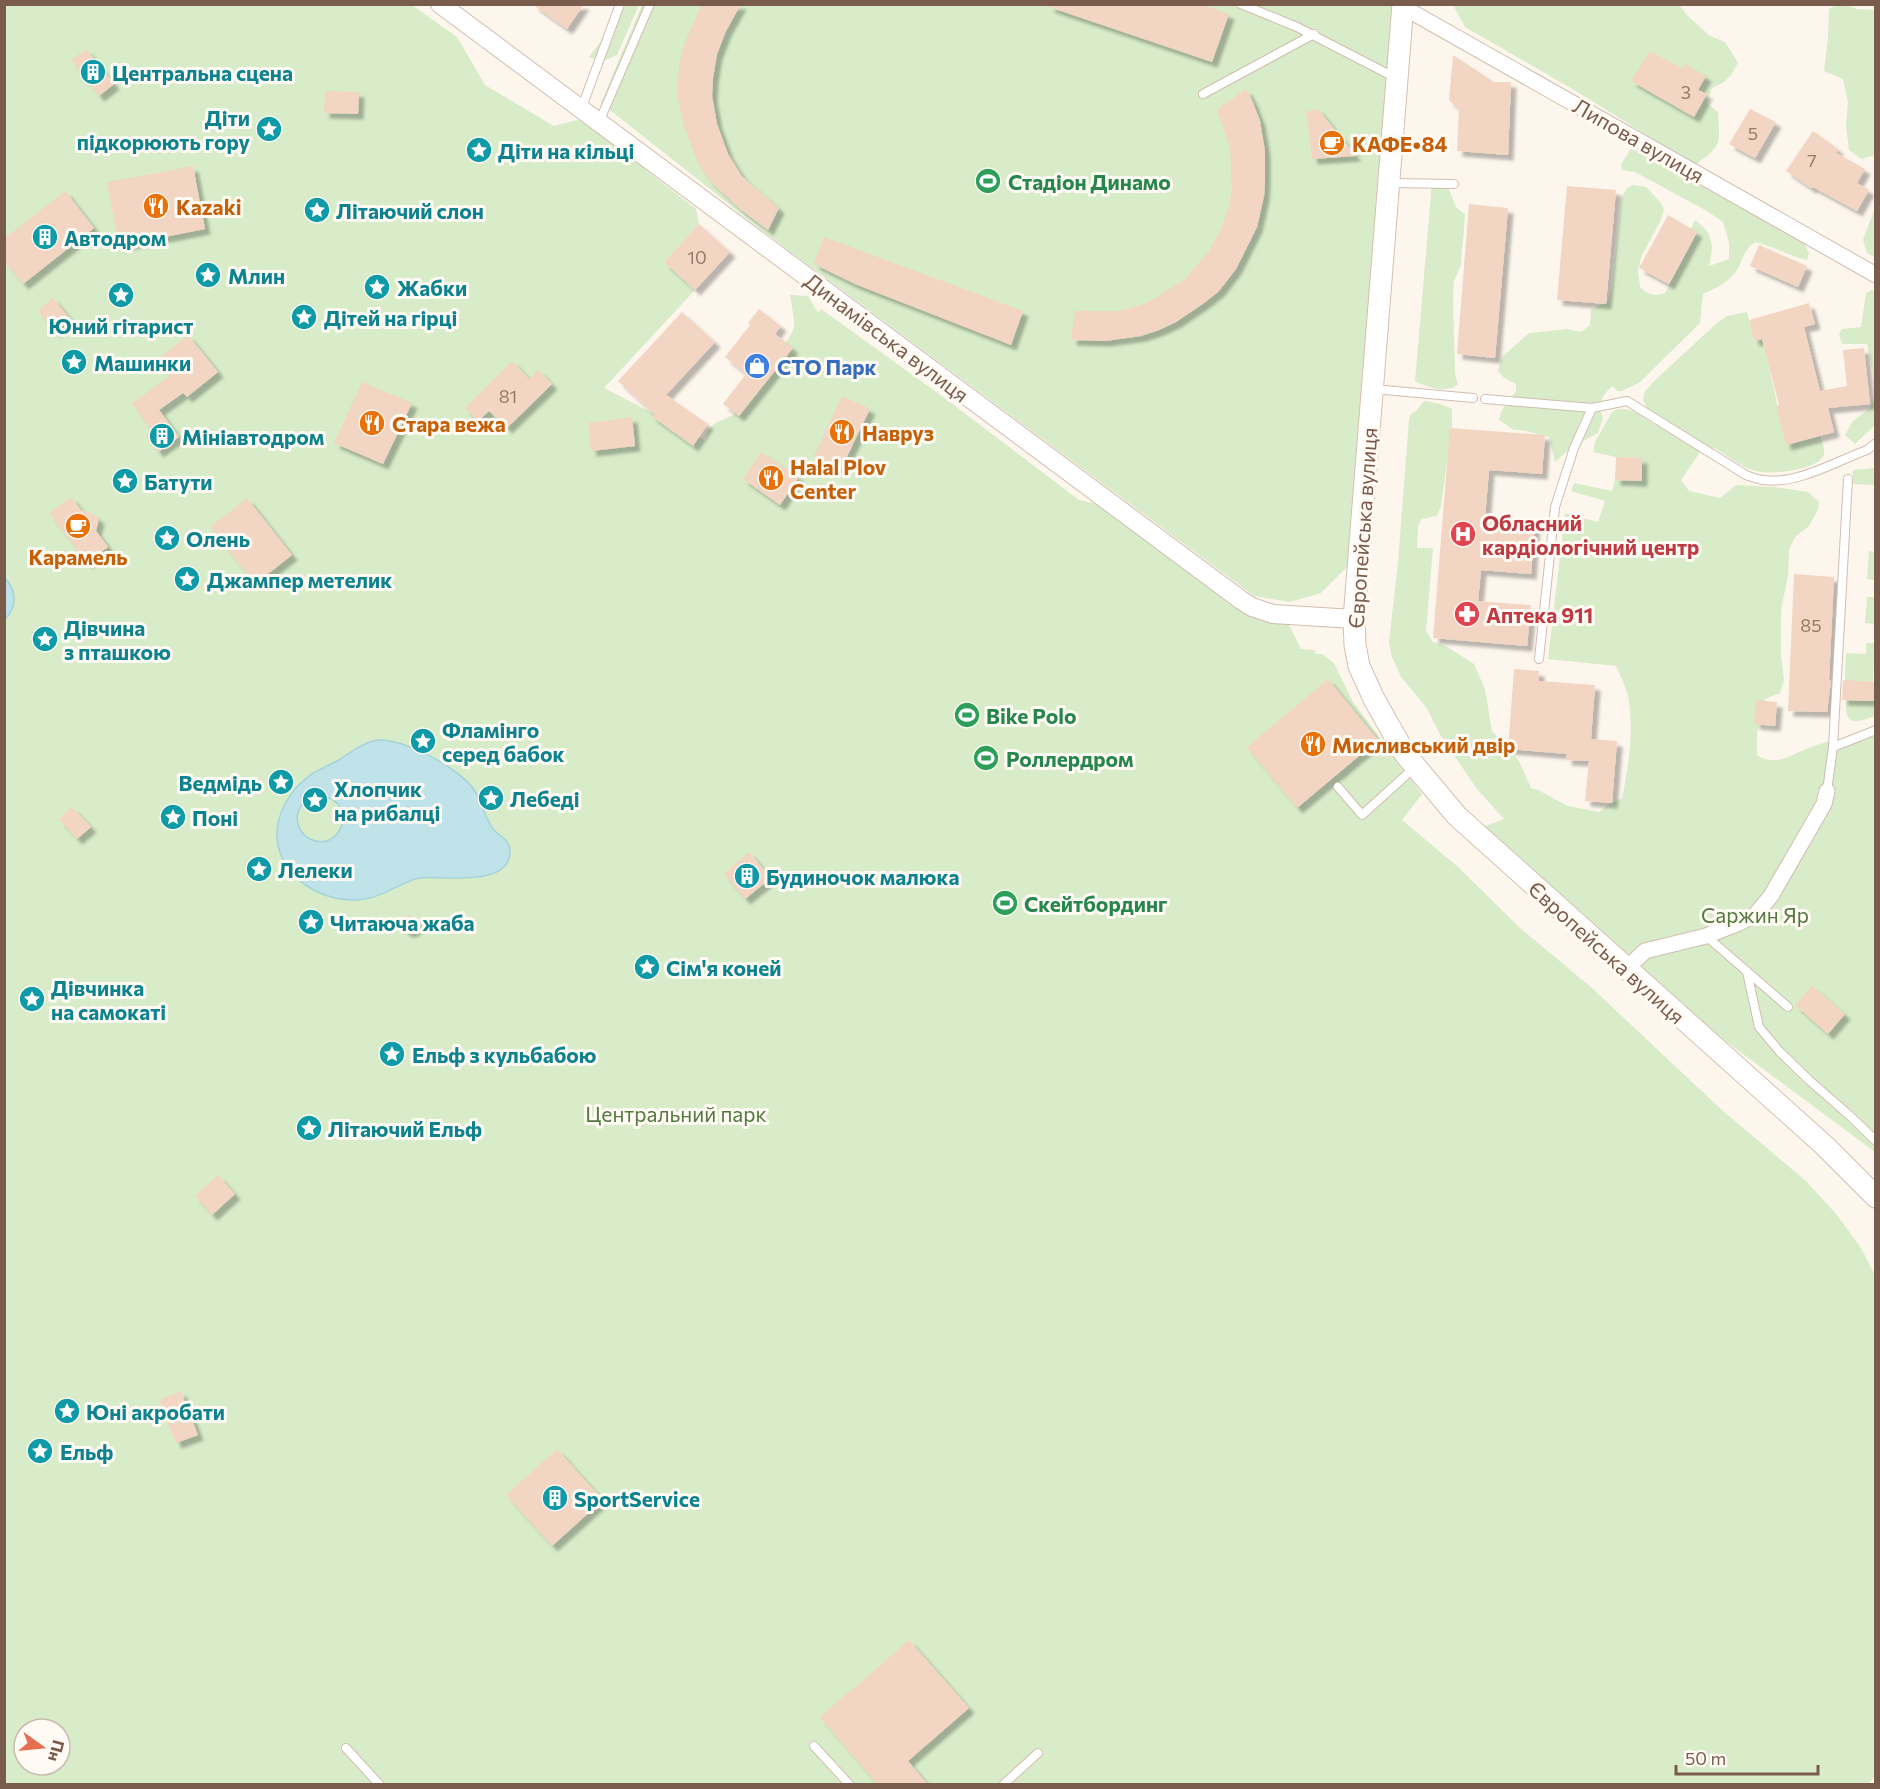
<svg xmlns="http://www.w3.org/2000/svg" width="1880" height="1789" font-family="Commissioner,sans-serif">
	<defs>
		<filter id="shadow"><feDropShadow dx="5.5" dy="5.5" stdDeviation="1.5" flood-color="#0004"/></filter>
	</defs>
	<rect width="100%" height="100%" fill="#fdf6ec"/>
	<path fill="#d8ecc9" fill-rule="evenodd" d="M5,5H412L457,37L485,85L554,126L577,120L585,121L651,169L647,171L696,209L699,224L664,262L695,290L604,388L705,440C709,418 726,423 738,411C747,403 792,337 794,327C795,323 791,301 790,295L808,296L818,313L821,309L946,399L1079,500L1108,506L1235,602L1289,625L1301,649L1314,650L1316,654H1322L1334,663L1353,702L1422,794L1402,820L1458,867L1519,927L1592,988L1723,1111L1806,1181L1837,1215L1861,1248L1875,1275L1876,1774L1869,1784H5ZM24,1729H60V1765H24Z
		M624,5H639L617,55L601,62L589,57L619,17Z
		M642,5H1398L1348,566L1321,593L1290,602L1254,596L768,235L601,103Z
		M1453,5H1679L1688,16L1710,36L1725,42L1738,63L1731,75L1724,82L1712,88L1707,103L1718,112C1720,146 1722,145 1695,165L1574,90L1465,27Z
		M1847,5L1857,9L1875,10V155L1861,159L1849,150L1846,126L1848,103L1843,79L1824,71L1828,39L1829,9L1836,5Z
		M1631,148L1726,199L1804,243L1809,253L1807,260C1789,256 1773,246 1755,242C1743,251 1744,258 1737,270C1728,283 1716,288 1703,294L1700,323L1639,383L1622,391H1617L1613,386C1602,394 1597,404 1603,418L1598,433L1572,447L1555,462L1549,437L1522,430H1514L1499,420L1502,410L1516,391V384L1503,377L1498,371L1502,357L1529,333L1567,329L1581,332L1590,325L1591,310L1608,301L1612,287L1621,199L1626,189L1633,185L1646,187L1661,203L1664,210L1660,222L1642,255L1638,270L1640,287C1649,295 1654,297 1665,293L1697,233L1691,229L1695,220C1714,233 1714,246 1709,266L1729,259V243L1723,222L1707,211L1635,172L1622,170L1621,165Z
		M1437,185L1448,187L1456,207L1465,215L1461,265L1454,281L1453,296L1455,373L1458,385C1444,393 1429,388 1415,381L1431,194V189Z
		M1875,208V257L1867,253L1863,240Z
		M1872,290L1876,292L1875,425L1855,444L1845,435L1852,422L1870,408L1874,398L1873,373L1867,344H1842L1839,335L1842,329L1861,327L1866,293Z
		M1747,312L1754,341L1763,339L1786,445L1820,436C1822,442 1825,448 1824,454C1819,471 1769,475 1755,471C1741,467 1727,455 1714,448L1700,452L1681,480L1689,491L1720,498L1736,485L1774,487L1808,492L1819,502L1818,509L1809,526L1795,537L1789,550L1788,576L1781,610V655L1784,680L1780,693L1765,699L1757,734V754L1758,756C1778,767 1792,754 1811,747C1830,740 1855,736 1875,737V1152L1627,968L1472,831L1504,819L1477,789L1441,736L1426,707L1401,677L1392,657L1389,642L1398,562L1409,419L1411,414L1416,411L1424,401C1434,402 1442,404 1452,409V426L1441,506L1437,516L1421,519L1418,527L1417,548H1433L1426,631L1433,642L1446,646L1474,664L1485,689L1492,731L1519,761L1531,788L1538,790L1568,806L1599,812L1608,805L1622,798C1629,765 1634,730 1628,696C1626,686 1620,676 1616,666L1548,659L1565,513L1598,522L1605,501L1571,491L1574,483L1612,491L1615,480L1642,481V458L1616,457L1593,452L1595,442L1612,412C1626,402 1643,417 1655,425L1659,424L1679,434L1684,431L1648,410L1643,400L1644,393L1653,382L1717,323L1727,316Z
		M1875,468V485L1852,484L1853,470Z
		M1869,551L1875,552V580L1867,579Z
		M1867,597H1875V624L1865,623Z
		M1866,643H1875L1873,682L1845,681L1846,653L1866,654Z
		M1846,700L1875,701V716C1855,723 1845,727 1846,700Z"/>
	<path fill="#bfe3e8" stroke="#a5d3da" stroke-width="1.5" fill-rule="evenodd" d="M5,578C17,591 17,607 5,619Z
		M377,740C405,739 455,766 473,788C482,800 484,817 493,829C499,836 509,839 510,849C513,889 442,875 420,878C400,882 385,896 365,899C311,907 256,859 285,804C290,794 300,783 309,776C317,770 328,766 337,761C350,753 362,743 377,740ZM321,795C361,804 339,854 310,839C304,836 300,831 298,824C294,808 307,797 321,795Z"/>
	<path fill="#f3d5c3" filter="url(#shadow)" d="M532,4H584L567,29Z
		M702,4H741L726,31L717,54L713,78L712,96L717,124L728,154L741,175L749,183L779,208L768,230L740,209L710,181L697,161L683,123L677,94L679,65L685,42Z
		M1050,4H1201L1229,14L1212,62L1049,7Z
		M86,49L114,84L99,96L71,60Z
		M1650,51L1682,69L1685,64L1706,76L1698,90L1707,94L1694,117L1631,81Z
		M1453,55L1494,82H1511L1508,155L1457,151L1459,110L1449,100Z
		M1246,89L1252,100L1260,121L1265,151V180L1264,196L1257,227L1236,269L1219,291L1204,303L1176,322L1159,330L1141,336L1105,341L1071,340L1075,311H1119L1147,303L1184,280L1209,251L1220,231L1228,210L1232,190L1230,148L1217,109Z
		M325,91L359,92L358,114L324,113Z
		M1318,109L1356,156L1312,159L1306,112Z
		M1750,109L1776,122L1755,158L1729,144Z
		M1813,131L1838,149L1836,153L1865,169L1857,183L1869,190L1857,211L1813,187L1811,188L1786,171Z
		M193,166L205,229L119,246L107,182Z
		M1567,186L1616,190L1606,304L1557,300Z
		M65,191L94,228L23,284L4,260V239Z
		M1469,204L1508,208L1495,358L1457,354Z
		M1668,215L1697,232L1669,284L1639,268Z
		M699,224L730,252L695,290L664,262Z
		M824,237L1023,311L1011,345L855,284L814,264Z
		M1759,245L1807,266L1798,287L1750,266Z
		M53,298L70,319L56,332L38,311Z
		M1809,303L1815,324L1804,327L1820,391L1847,386L1843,350L1864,348L1870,404L1828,408L1834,432L1786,445L1776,406L1779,405L1762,339L1754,341L1749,320Z
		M759,309L781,326L775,334L793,348L739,416L723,404L746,374L725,357L750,325L748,323Z
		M682,312L715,342L666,395L708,424L693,446L650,415H655L618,381Z
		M188,335L218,372L187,397L183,393L159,410L179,437L158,452L146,435L152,431L132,403L170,376L157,360Z
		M512,361L529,379L538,370L552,384L507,428L489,411L478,421L465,408Z
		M362,382L412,403L383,464L334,443Z
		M842,396L870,409L841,469L814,456Z
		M632,417L635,446L591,451L588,423Z
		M1450,428L1545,435L1542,474L1489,470L1485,518L1535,523L1531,574L1481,570L1478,601L1531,605L1527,646L1433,638Z
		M761,452L799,477L780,505L743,479Z
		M1616,457L1642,458V481L1615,480Z
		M71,497L81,510L93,514L99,519L96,531L108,547L87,563L49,513Z
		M247,498L292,555L255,584L210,527Z
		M1794,574L1834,577L1829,680H1831L1827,712L1788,711Z
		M1514,669L1539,671V681L1595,685L1591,739L1617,741L1612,803L1585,801L1589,761L1566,760L1567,754L1508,749Z
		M1328,679L1378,740L1297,808L1247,747Z
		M1843,680L1875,682V701L1842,700Z
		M1756,700L1777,702L1775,726L1754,724Z
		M72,807L91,827L77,839L59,819Z
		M749,852L771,878L745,899L724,874Z
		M401 924a8 8 0 1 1 16 0a8 8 0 1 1-16 0Z
		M1812,986L1845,1014L1828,1034L1795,1005Z
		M218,1175L235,1194L212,1215L195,1196Z
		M181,1391L198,1435L176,1443L159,1400Z
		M557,1449L603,1500L552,1546L506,1495Z
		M909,1640L969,1708L908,1761L928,1785H878L820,1717L848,1692L849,1693Z"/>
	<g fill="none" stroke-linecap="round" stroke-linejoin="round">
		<g stroke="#d1beb0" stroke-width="10">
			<path id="service" d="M1241,4L1297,27L1394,77
				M1203,94L1314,34
				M582,107L620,4
				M599,122L650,4
				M1390,183L1454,184
				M1374,389L1473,398
				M1485,399L1592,408L1627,401L1746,475C1752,477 1758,480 1764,480C1796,485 1837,461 1867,450L1876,443
				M1539,659L1555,507L1574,448L1592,408
				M1833,747L1876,730
				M1338,787L1362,815L1414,768
				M1827,791L1833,747L1848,479
				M1706,936L1788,1007
				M1747,972L1759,1027L1780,1052L1809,1080L1849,1115L1876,1141
				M814,1746L849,1784
				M346,1748L379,1784
				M1004,1784L1038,1753"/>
		</g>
		<g stroke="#d1beb0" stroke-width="17">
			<path id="minor" d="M1403,7L1876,275
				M1627,968L1645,951L1706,936L1739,923L1755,915L1771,896L1824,804L1827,791"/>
		</g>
		<g stroke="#d1beb0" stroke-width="20">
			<path id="tertiary" d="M440,4L1241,600L1252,607L1273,614L1354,619"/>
		</g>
		<g stroke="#d6c0b0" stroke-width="23">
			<path id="secondary" d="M1403,4L1354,619L1355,645L1359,666L1374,699L1405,754L1457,816L1825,1146L1876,1197"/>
		</g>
		<use href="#service" stroke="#fff" stroke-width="8"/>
		<use href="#minor" stroke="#fff" stroke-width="15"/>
		<use href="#tertiary" stroke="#fff" stroke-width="18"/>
		<use href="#secondary" stroke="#fff" stroke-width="21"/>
	</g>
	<defs>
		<g id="building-disc" transform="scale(1.35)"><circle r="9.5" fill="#0f9aa8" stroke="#fffaf3"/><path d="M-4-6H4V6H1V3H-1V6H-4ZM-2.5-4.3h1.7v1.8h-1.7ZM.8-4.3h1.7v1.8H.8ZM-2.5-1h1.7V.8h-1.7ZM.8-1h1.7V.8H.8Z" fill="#fff"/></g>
		<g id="sight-disc" transform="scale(1.35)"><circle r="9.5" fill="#0f9aa8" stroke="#fffaf3"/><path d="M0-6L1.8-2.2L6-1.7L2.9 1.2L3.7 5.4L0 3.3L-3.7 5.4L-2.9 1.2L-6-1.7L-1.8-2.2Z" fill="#fff"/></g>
		<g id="cafe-disc" transform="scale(1.35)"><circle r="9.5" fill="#e8710a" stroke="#fffaf3"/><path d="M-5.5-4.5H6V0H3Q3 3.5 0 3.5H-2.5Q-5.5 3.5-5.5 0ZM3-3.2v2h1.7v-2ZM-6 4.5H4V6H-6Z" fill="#fff"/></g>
		<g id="stadium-disc" transform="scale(1.35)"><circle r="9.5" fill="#2e9e5b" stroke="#fffaf3"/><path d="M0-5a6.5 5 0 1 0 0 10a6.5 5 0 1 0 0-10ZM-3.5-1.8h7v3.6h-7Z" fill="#fff"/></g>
		<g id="restaurant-disc" transform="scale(1.35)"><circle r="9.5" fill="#e8710a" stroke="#fffaf3"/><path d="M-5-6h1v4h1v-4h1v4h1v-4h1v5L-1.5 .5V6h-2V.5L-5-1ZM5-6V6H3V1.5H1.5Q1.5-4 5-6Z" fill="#fff"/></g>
		<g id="shop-disc" transform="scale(1.35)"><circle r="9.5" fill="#3f7fe0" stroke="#fffaf3"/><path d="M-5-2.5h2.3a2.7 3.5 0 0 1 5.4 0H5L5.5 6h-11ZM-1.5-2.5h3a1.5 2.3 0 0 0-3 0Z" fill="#fff"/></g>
		<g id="hospital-disc" transform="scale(1.35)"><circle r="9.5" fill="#e0444e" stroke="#fffaf3"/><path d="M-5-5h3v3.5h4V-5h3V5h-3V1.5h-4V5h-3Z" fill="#fff"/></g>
		<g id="pharmacy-disc" transform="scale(1.35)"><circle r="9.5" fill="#e0444e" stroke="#fffaf3"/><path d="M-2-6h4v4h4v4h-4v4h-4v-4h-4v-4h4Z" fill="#fff"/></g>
	</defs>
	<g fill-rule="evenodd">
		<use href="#building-disc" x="93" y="72"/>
		<use href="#sight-disc" x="269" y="129"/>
		<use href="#cafe-disc" x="1332" y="143"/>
		<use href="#sight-disc" x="479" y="150"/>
		<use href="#stadium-disc" x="988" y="181"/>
		<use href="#restaurant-disc" x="156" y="206"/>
		<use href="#sight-disc" x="317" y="210"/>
		<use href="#building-disc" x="45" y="237"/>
		<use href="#sight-disc" x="208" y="275"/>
		<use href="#sight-disc" x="377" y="287"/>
		<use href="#sight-disc" x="121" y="295"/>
		<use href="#sight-disc" x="304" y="317"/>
		<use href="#sight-disc" x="74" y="362"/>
		<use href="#shop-disc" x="757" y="366"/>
		<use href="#restaurant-disc" x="372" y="423"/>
		<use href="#restaurant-disc" x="842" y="432"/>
		<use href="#building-disc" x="162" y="436"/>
		<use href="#restaurant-disc" x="771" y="478"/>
		<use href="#sight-disc" x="125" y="481"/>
		<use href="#cafe-disc" x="78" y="526"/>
		<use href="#hospital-disc" x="1463" y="534"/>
		<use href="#sight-disc" x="167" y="538"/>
		<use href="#sight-disc" x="187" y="579"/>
		<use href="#pharmacy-disc" x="1467" y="614"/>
		<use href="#sight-disc" x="45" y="639"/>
		<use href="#stadium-disc" x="967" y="715"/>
		<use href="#sight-disc" x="423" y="741"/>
		<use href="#restaurant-disc" x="1313" y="744"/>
		<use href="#stadium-disc" x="986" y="758"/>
		<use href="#sight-disc" x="281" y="782"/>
		<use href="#sight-disc" x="491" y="798"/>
		<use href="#sight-disc" x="315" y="800"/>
		<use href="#sight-disc" x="173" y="817"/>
		<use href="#sight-disc" x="259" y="869"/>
		<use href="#building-disc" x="747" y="876"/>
		<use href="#stadium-disc" x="1005" y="903"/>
		<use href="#sight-disc" x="311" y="922"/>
		<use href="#sight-disc" x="647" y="967"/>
		<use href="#sight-disc" x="32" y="999"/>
		<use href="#sight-disc" x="392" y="1054"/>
		<use href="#sight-disc" x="309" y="1128"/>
		<use href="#sight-disc" x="67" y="1411"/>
		<use href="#sight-disc" x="40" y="1451"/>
		<use href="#building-disc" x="555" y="1498"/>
	</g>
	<g text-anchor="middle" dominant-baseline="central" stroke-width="6" stroke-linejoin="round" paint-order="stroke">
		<g font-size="18" fill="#987a6a">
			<text x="1686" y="92">3</text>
			<text x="1753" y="133">5</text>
			<text x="1812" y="160">7</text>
			<text x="697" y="257">10</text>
			<text x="508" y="396">81</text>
			<text x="1811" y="625">85</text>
		</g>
		<g font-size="21" font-weight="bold" fill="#0d838f" stroke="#fffaf3" text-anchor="start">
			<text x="112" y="72">Центральна сцена</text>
			<text x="250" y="117" text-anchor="end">Діти<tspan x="250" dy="24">підкорюють гору</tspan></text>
			<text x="498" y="150">Діти на кільці</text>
			<text x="336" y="210">Літаючий слон</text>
			<text x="64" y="237">Автодром</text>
			<text x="228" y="275">Млин</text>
			<text x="397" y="287">Жабки</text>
			<text x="324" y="317">Дітей на гірці</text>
			<text x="121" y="325" text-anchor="middle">Юний гітарист</text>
			<text x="94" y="362">Машинки</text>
			<text x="182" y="436">Мініавтодром</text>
			<text x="144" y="481">Батути</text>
			<text x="186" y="538">Олень</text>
			<text x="207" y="579">Джампер метелик</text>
			<text x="64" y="627">Дівчина<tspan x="64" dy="24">з пташкою</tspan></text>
			<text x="442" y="729">Фламінго<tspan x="442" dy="24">серед бабок</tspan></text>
			<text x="262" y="782" text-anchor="end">Ведмідь</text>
			<text x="334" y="788">Хлопчик<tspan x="334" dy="24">на рибалці</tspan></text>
			<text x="510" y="798">Лебеді</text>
			<text x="192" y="817">Поні</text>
			<text x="278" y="869">Лелеки</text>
			<text x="766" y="876">Будиночок малюка</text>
			<text x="330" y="922">Читаюча жаба</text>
			<text x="666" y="967">Сім'я коней</text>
			<text x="51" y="987">Дівчинка<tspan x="51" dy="24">на самокаті</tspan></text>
			<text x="412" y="1054">Ельф з кульбабою</text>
			<text x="328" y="1128">Літаючий Ельф</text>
			<text x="86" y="1411">Юні акробати</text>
			<text x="60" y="1451">Ельф</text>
			<text x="574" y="1498">SportService</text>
		</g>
		<g font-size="21" fill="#7a5c4d" stroke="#fffaf3">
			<text transform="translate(1639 140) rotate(30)">Липова вулиця</text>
			<text transform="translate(887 337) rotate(37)">Динамівська вулиця</text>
			<text transform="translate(1362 528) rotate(-86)">Європейська вулиця</text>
			<text transform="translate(1607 952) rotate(42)">Європейська вулиця</text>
		</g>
		<g font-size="21" font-weight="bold" fill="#c56008" stroke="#fffaf3" text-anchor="start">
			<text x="1352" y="143">КАФЕ•84</text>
			<text x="176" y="206">Kazaki</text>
			<text x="392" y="423">Стара вежа</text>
			<text x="862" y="432">Навруз</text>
			<text x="790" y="466">Halal Plov<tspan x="790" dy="24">Center</tspan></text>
			<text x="78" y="556" text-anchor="middle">Карамель</text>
			<text x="1332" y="744">Мисливський двір</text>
		</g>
		<g font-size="21" font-weight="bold" fill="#27864d" stroke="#fffaf3" text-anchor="start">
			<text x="1008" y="181">Стадіон Динамо</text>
			<text x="986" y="715">Bike Polo</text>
			<text x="1006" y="758">Роллердром</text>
			<text x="1024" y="903">Скейтбординг</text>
		</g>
		<g font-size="21" font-weight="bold" fill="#366cbe" stroke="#fffaf3" text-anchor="start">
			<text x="777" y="366">СТО Парк</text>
		</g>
		<g font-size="21" font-weight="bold" fill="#be3a42" stroke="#fffaf3" text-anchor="start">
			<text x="1482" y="522">Обласний<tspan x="1482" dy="24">кардiологiчний центр</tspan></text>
			<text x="1486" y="614">Аптека 911</text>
		</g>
		<g font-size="21" fill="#537a41" stroke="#fffaf3">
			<text x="1755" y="914">Саржин Яр</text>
			<text x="676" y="1113">Центральний парк</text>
		</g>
	</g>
	<rect width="1880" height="1789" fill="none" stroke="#7a5c4d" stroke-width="12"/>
	<g transform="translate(42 1747) rotate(105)"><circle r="28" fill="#fffaf3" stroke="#cabbb1" stroke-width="1.5"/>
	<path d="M0-4.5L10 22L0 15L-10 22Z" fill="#e76f51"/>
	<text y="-9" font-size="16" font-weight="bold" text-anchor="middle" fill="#7a5c4d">Пн</text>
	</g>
	<path d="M1676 1765v9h142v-9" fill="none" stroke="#7a5c4d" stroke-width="3"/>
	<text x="1685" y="1765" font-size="18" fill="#7a5c4d" stroke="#fffaf3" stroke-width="4.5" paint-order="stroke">50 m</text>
</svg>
